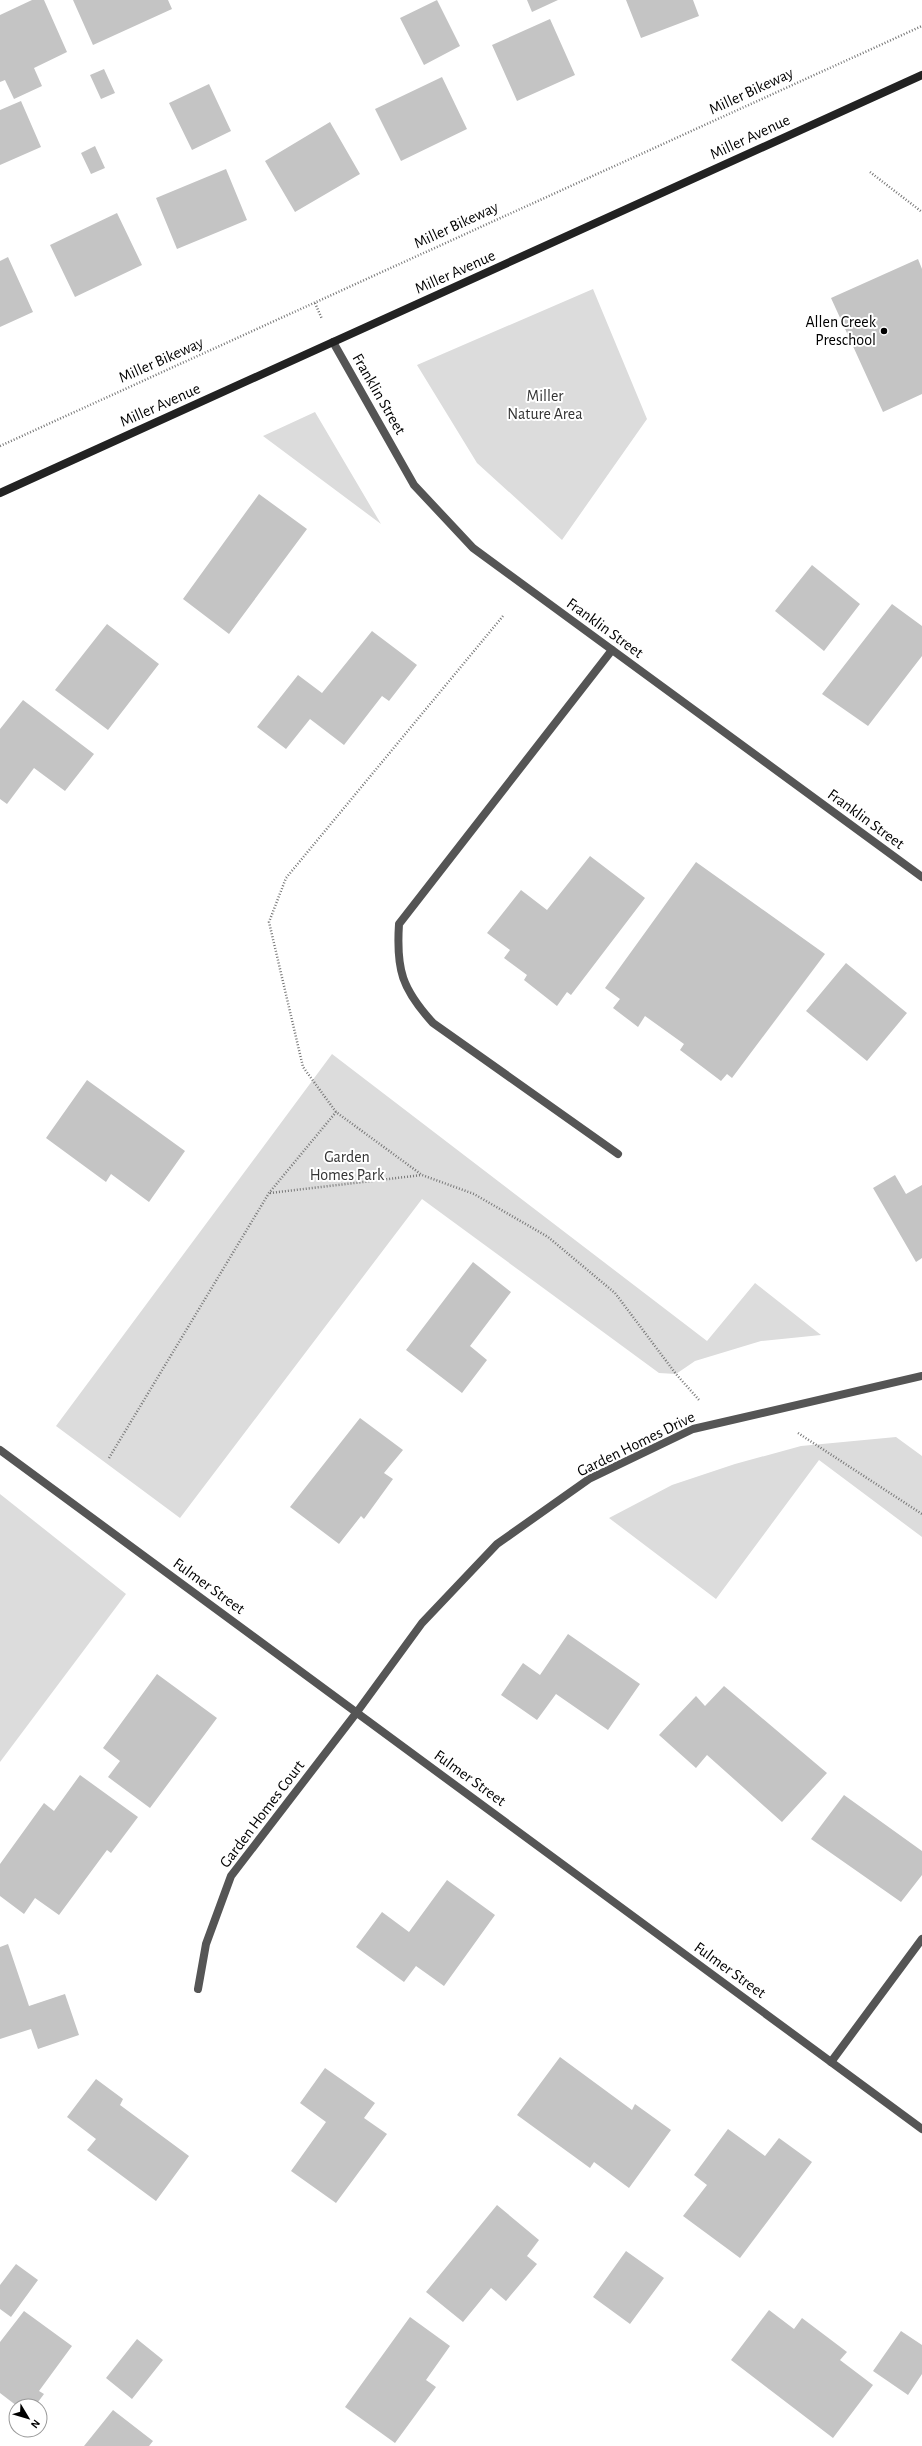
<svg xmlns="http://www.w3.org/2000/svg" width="922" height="2446" font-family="'Alegreya Sans',sans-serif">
	<rect width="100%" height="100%" fill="#fff"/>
	<path fill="#dcdcdc" d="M593,289L647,419L562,540L477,463L417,365Z
		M315,412L381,524L263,436Z
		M332,1054L707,1341L755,1283L821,1335L761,1341L695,1361L676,1374L659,1373L422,1199L180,1518L56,1426Z
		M896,1437L922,1456V1537L819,1460L716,1599L609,1518L672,1485L735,1464L801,1446Z
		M0,1494L126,1594L0,1762Z"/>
	<path fill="#c4c4c4" d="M32,0H44L67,52L34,68L42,86L14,99L5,80L0,82V15Z
		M73,0H168L172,9L93,45Z
		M437,0L460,46L424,65L400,18Z
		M527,0H558L532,12Z
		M626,0H693L699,16L641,38Z
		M550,19L575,75L517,101L492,45Z
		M104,69L115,93L101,99L90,75Z
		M442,77L467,129L401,161L375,109Z
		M209,84L231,131L192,150L169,103Z
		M21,101L41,147L0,165V110Z
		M330,122L360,174L295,212L265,161Z
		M95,146L105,168L91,174L81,153Z
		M226,169L247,220L177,249L156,198Z
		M117,213L142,265L75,297L50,245Z
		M8,257L33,312L0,327V261Z
		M918,259L922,269V394L883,412L831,298Z
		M259,494L307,529L229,634L183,599Z
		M812,565L860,604L824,651L775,611Z
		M892,604L922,626V656L868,726L822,694Z
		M107,624L159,664L108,730L55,690Z
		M372,631L417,665L389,701L382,696L344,745L310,719L286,749L257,727L298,675L322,693Z
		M23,700L94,754L65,791L34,768L7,804L0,799V729Z
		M590,856L645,898L571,995L567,992L557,1006L524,980L527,975L504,958L510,950L487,933L521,890L547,910Z
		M696,862L825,954L732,1078L727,1074L721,1081L680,1050L684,1044L645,1016L638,1027L613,1008L620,999L605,988Z
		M846,963L907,1013L867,1061L806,1011Z
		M87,1080L185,1151L149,1202L111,1174L106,1182L46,1138Z
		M895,1175L906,1194L922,1185V1258L916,1262L873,1188Z
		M473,1262L511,1292L470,1346L487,1360L462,1393L406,1350Z
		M360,1418L403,1450L384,1473L393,1479L364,1519L361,1516L339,1544L290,1507Z
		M568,1634L640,1684L608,1730L556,1694L537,1720L501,1695L523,1663L540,1675Z
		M157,1674L217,1718L150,1808L108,1777L120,1761L103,1748Z
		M724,1686L827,1773L782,1822L707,1755L696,1768L659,1735L696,1696L705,1706Z
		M80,1775L138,1817L111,1853L107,1850L59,1915L35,1898L24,1914L0,1896V1864L44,1803L54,1811Z
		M844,1795L922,1851V1875L901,1902L811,1839Z
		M447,1880L495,1915L444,1986L416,1966L404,1982L356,1947L382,1912L409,1932Z
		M8,1944L29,2006L65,1994L79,2035L38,2049L31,2029L0,2039V1947Z
		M560,2057L632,2110L635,2104L671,2130L629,2188L594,2162L590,2168L517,2115Z
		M325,2068L375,2103L364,2118L387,2134L336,2203L291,2171L326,2122L300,2103Z
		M96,2079L123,2099L120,2105L189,2156L156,2201L87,2150L96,2139L67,2117Z
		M728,2129L765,2156L779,2138L812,2162L740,2258L683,2216L707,2185L694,2175Z
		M497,2205L539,2240L527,2256L537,2264L506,2301L491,2288L463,2322L426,2292Z
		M626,2251L664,2278L630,2324L593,2297Z
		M16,2264L38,2280L11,2317L0,2309V2285Z
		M769,2310L794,2329L802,2318L847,2352L840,2360L873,2385L833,2438L731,2360Z
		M24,2311L72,2346L39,2391L44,2394L35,2406H17L0,2393V2342Z
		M410,2317L450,2346L426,2380L436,2387L395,2443L345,2407Z
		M901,2331L922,2345V2374L908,2395L873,2371Z
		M137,2339L163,2360L132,2399L106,2378Z
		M113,2410L153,2441L149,2446H84Z"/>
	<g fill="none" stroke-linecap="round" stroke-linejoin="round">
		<path stroke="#777" stroke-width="2.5" stroke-dasharray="1 2" stroke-linecap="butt" d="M870,172L922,212
			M315,303L322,319
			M0,446L922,26
			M503,616L286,878L269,922L303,1067L336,1112L422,1175L474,1194L548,1237L615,1293L676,1374L699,1400
			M270,1193L422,1175
			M798,1433L922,1514
			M109,1458L269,1193L336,1112"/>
		<path stroke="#555" stroke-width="8" d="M612,650L399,924C396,970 402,989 433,1023L618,1154
			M831,2062L922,1939"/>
		<path stroke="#555" stroke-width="8" d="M333,342L414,485L473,548L922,877
			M0,1450L922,2129
			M198,1989L206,1944L231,1876L357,1712L422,1623L497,1544L589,1479L693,1429L922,1376"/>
		<path stroke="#222" stroke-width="8" d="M0,493L922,75"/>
	</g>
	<circle fill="#000" stroke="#fff" stroke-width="1.5" cx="884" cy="331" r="4"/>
	<g text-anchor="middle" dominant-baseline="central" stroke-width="4" stroke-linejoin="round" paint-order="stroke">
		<g font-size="16" fill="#000" stroke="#fff">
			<text transform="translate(751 91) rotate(-25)">Miller Bikeway</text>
			<text transform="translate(750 137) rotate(-25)">Miller Avenue</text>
			<text transform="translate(456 225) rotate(-25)">Miller Bikeway</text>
			<text transform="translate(455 272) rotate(-24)">Miller Avenue</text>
			<text transform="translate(161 360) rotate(-24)">Miller Bikeway</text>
			<text transform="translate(379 394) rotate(60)">Franklin Street</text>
			<text transform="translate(160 405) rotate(-24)">Miller Avenue</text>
			<text transform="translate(605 628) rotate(36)">Franklin Street</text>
			<text transform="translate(866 819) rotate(36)">Franklin Street</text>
			<text transform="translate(636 1444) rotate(-26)">Garden Homes Drive</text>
			<text transform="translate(209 1586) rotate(36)">Fulmer Street</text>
			<text transform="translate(470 1778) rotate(36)">Fulmer Street</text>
			<text transform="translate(262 1814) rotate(-53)">Garden Homes Court</text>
			<text transform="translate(730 1970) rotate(36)">Fulmer Street</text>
		</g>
		<g font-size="16" fill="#000" stroke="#fff" text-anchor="end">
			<text x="876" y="322">Allen Creek<tspan x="876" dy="18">Preschool</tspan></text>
		</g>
		<g font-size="16" fill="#333" stroke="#fff">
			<text x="545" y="396">Miller<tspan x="545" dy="18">Nature Area</tspan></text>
			<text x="347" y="1157">Garden<tspan x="347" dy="18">Homes Park</tspan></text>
		</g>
	</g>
	<g transform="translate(28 2418) rotate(128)"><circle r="19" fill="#ffffff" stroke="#999999"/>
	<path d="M0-3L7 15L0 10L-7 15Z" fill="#000000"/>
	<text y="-6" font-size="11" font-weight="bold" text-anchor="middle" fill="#000000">N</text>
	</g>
</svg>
